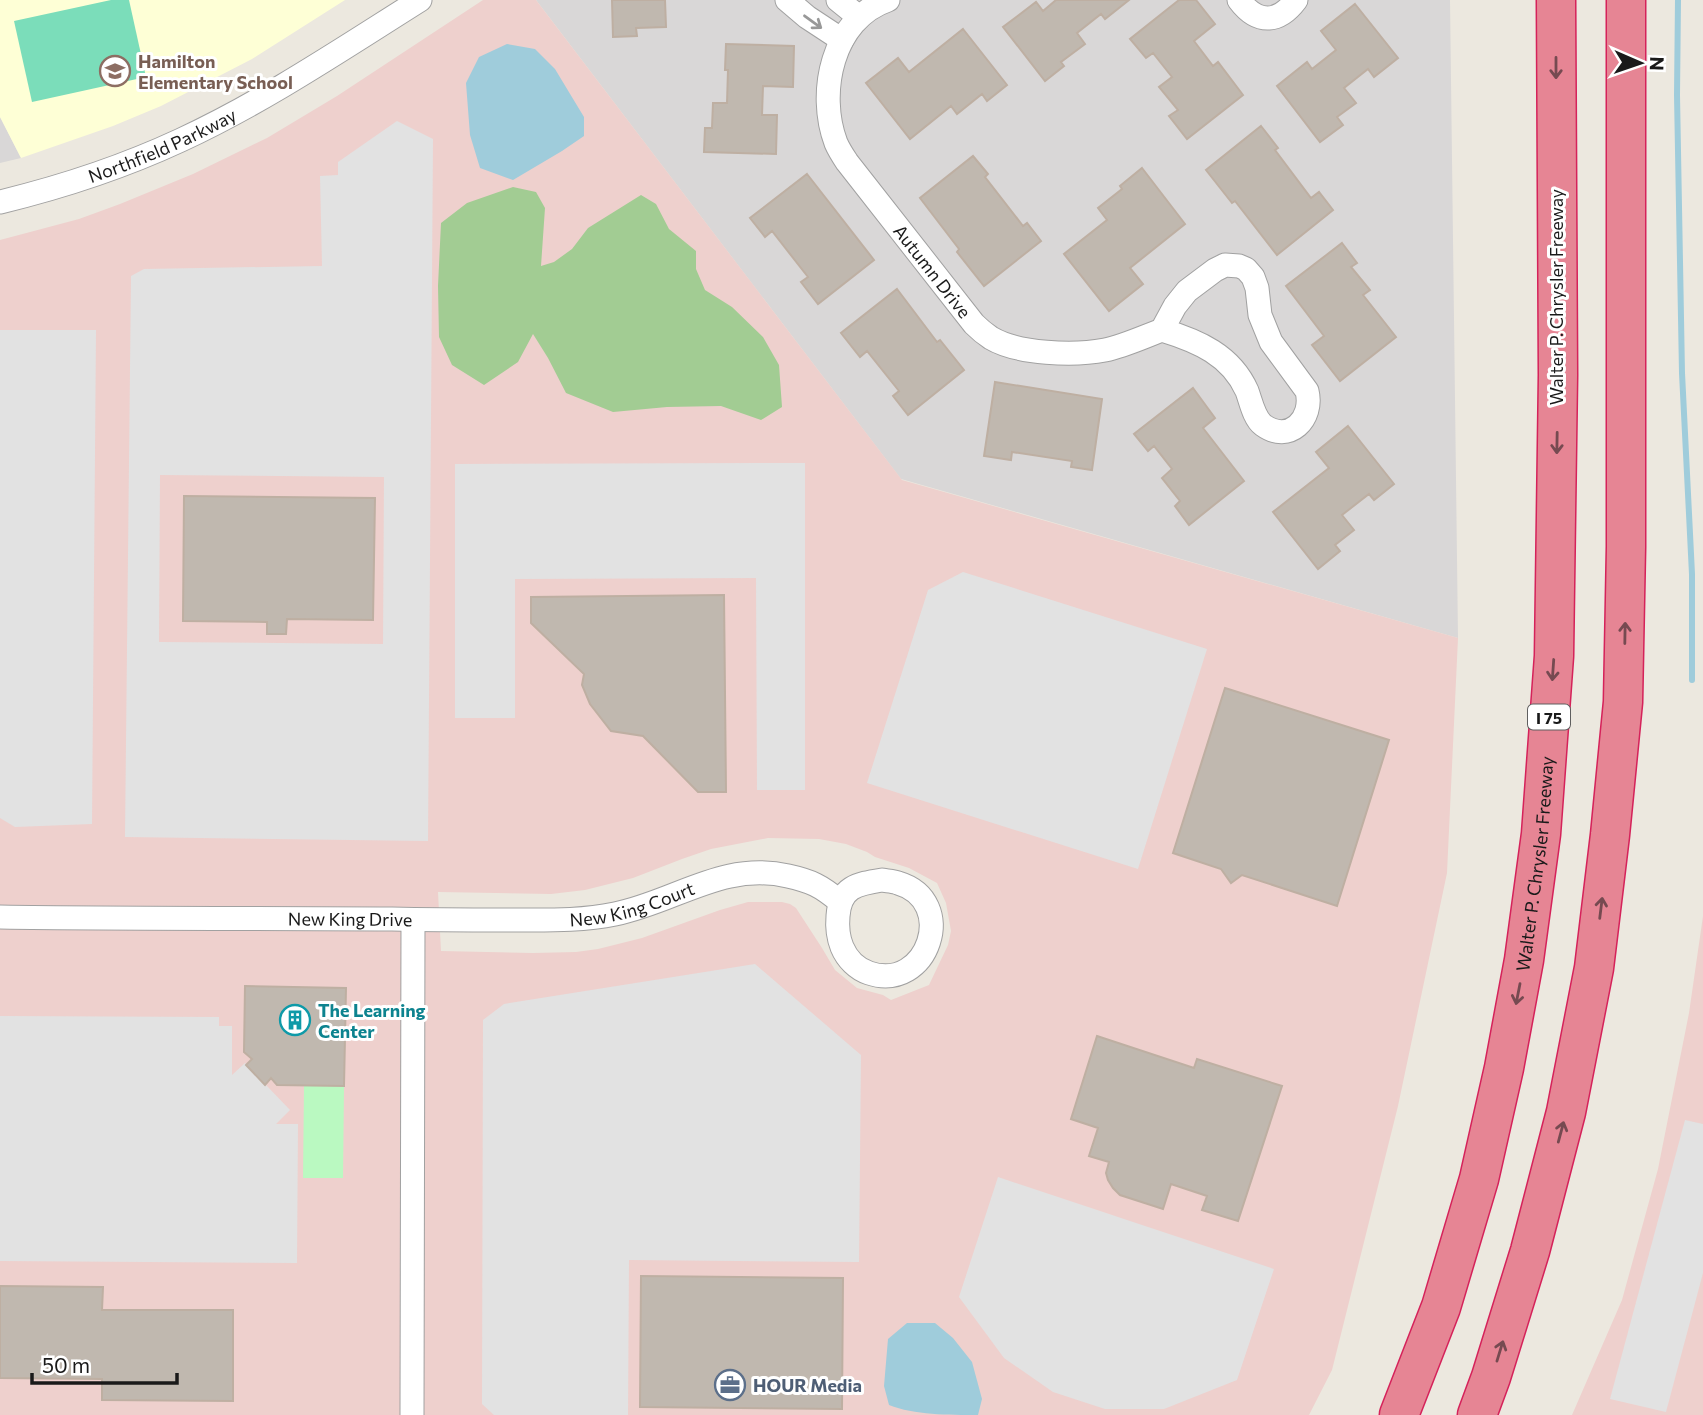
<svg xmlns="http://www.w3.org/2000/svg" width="1703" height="1415" font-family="Commissioner,sans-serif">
	<rect width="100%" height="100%" fill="#ece8df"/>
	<path fill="#d9d7d7" d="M536,0H1450L1458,638L901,479Z
		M0,117L21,158L0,163Z"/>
	<path fill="#eed0cd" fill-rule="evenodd" d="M483,0H536L902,480L1458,638L1447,873L1398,1106L1332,1370L1309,1415H0V240L79,219L120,204L193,174L267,138L337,96ZM768,838L819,839L846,844L867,852L875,857L909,868L937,883L946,903L951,931L948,945L929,985L891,1000L883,995L857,988L835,970L822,948L796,908L790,904L782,902H748L720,910L642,938L598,949L576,952L533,953L441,951L438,892L551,894L585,890L633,878L682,859L711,849Z
		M1703,916V1415H1572L1622,1300L1658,1169L1689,1013Z"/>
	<path fill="#feffd6" d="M0,0H345L252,59L161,106L113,126L21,158L0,117Z"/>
	<path fill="#a2cc93" d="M513,187L536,192L545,208L541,266L554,262L572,249L588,228L641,195L656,204L669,229L696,251V269L705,290L732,307L763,337L779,365L782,407L761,420L721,406L667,407L613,412L566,393L548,358L533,334L518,362L484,385L452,365L439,337L438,286L441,223L467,203Z"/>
	<path fill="#baf9c1" d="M304,1086H344L343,1178H303Z"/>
	<path fill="#7bddba" d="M111,0H129L146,77L32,102L14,21Z"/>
	<path fill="#e2e2e2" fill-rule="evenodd" d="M397,121L433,139L428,841L125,837L131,276L144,269L322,266L320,176L338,175V162ZM160,475L384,477L383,644L159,642Z
		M0,330H96L92,824L15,827L0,818Z
		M805,463V790H757L756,578L515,579V718H455V464Z
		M963,572L1207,649L1138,869L867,783L928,590Z
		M755,964L861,1055L859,1262L629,1260L628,1415H494L482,1404L483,1020L504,1004Z
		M0,1016L219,1017V1026H232V1075L245,1063L290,1110L276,1124H298L297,1263L0,1261Z
		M1685,1120L1703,1124V1273L1666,1412L1610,1399Z
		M998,1177L1274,1269L1237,1380L1164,1409H1105L1053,1392L1004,1358L959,1297Z"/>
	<path fill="#9fccdb" d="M507,44L535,49L555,69L584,117V136L562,151L513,180L480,168L470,135L466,83L479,57Z
		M907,1323H935L953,1338L972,1362L982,1399L978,1415C949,1415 914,1415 889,1405L884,1386L888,1339Z"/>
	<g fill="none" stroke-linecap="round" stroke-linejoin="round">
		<path stroke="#9fccdb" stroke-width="6" d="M1678,0L1677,95L1682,373L1692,574V680"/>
	</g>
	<path fill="#c0b8af" stroke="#beafa2" stroke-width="2" d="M612,0H665L666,27L636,28L637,36L613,37Z
		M1056,0H1129L1105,19L1101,14L1077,33L1085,44L1061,62L1064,66L1045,81L1003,27L1036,2L1043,11Z
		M1179,0H1196L1215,24L1194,41L1213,66L1218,62L1243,95L1187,139L1169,116L1178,110L1159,87L1172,77L1153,53L1146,58L1130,39Z
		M1355,4L1398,58L1374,77L1368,69L1344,88L1356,103L1337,117L1343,125L1320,142L1277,86L1307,62L1312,69L1336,50L1321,31Z
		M963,29L1007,85L987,101L982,94L957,114L951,106L910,139L866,83L898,58L909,72Z
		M726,44L794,46L793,87L763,86L762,115H777L776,154L704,152L705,128H712L713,103H727L728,70H725Z
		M1261,126L1278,148L1275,150L1311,198L1319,192L1333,210L1277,255L1235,201L1232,203L1206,170Z
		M973,156L988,174L985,177L1023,226L1027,223L1041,241L984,286L957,252L959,249L920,198Z
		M1142,168L1185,224L1130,268L1143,284L1109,311L1064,254L1107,220L1098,208L1122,189L1120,186Z
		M807,174L874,260L818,304L801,282L808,277L772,231L765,237L750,218Z
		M1342,243L1357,263L1351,267L1370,290L1363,295L1396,337L1340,381L1312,345L1324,336L1286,286Z
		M897,289L937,342L940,340L964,370L908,415L893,396L899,391L867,351L860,357L841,333Z
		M995,382L1102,399L1092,470L1071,467L1072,461L1012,452L1011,460L984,456Z
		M1193,388L1215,418L1203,428L1244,481L1189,525L1175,506L1180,501L1162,478L1172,469L1154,446L1148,451L1134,434Z
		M1348,426L1394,484L1374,500L1369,494L1342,515L1354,530L1335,545L1340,551L1318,569L1273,512L1329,468L1316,452Z
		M184,496L375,498L373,620L287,619L286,634H267V622L183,621Z
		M724,595L726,792H698L643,736L611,731L590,704L582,685L584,674L531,623V597Z
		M1225,688L1389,740L1337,906L1242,875L1231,883L1221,869L1173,853Z
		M245,986L346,988L344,1086L277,1085L271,1078L265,1085L246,1065L252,1059L244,1052Z
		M1097,1036L1194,1068L1197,1059L1282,1086L1238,1221L1202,1210L1207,1196L1171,1184L1163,1209L1120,1195L1113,1188L1108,1180L1106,1173L1109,1162L1089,1156L1098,1128L1071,1119Z
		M641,1276L843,1278L842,1409L640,1407Z
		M0,1286L103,1287L102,1310H233V1401L102,1400V1379L0,1378Z"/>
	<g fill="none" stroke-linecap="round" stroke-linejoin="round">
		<g stroke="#a1a1a1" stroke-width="25">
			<g id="minor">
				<path d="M787,0L807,17L842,40"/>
				<path d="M838,0L859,17"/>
				<path id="s1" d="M888,0C832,19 817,93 836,143C839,150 843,156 847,162L974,324C979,329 985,334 991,338C1018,354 1074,356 1105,350C1124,346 1143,337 1162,330C1198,341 1231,355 1247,391C1251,402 1254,418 1263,425C1289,444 1314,419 1307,391L1271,342L1260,315L1257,288L1253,277L1246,269L1239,266L1225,265L1215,270L1187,291L1175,306L1162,330"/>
				<path d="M1239,0C1257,24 1278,24 1296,0"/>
				<path id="s2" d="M0,202C62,187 123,167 181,140C265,101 342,49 420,0"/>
				<path d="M882,880C887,881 893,881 898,883C959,901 928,993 869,973C857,969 847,959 842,947C838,937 837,927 838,916C840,887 857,884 882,880Z"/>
				<path id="s3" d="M0,917C131,919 262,918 392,919C433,920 474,920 514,920C548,920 582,921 615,914C675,902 723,861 788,876C811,881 821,886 839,901"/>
				<path d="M412,1415L413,920"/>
			</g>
		</g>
		<g stroke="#d5225a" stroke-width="41">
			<g id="motorway">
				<path id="s4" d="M1399,1415L1441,1307L1479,1179L1504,1068L1524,960L1541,834L1554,656L1558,375L1556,0"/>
				<path d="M1477,1415L1491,1377L1530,1251L1566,1112L1594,968L1610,835L1623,702L1626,547V0"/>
			</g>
		</g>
		<use href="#minor" stroke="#fff" stroke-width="23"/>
		<use href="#motorway" stroke="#e68594" stroke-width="38"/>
	</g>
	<defs><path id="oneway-shaft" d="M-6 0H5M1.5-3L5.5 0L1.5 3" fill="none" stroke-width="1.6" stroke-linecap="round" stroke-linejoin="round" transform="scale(1.75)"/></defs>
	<use stroke="#989898" href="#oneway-shaft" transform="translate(813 22) rotate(36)"/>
	<g stroke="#764a51">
		<use href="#oneway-shaft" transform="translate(1556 68) rotate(90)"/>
		<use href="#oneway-shaft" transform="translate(1557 443) rotate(91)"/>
		<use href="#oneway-shaft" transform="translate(1625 633) rotate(-89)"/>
		<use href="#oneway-shaft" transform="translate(1553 670) rotate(94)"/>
		<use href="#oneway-shaft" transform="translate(1601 908) rotate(-83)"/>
		<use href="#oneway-shaft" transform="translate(1518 994) rotate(101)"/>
		<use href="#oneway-shaft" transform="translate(1561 1132) rotate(-75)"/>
		<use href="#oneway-shaft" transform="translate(1500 1351) rotate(-73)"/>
	</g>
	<defs>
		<g id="school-ring" transform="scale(1.575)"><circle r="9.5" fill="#fff" stroke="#8d6e63" stroke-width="1.5"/><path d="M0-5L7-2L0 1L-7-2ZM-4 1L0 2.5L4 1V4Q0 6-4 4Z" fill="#8d6e63"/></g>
		<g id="building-ring" transform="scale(1.575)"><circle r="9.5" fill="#fff" stroke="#0f9aa8" stroke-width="1.5"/><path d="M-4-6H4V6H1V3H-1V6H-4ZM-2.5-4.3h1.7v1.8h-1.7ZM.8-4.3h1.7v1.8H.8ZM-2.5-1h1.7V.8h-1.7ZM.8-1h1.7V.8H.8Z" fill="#0f9aa8"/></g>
		<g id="office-ring" transform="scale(1.575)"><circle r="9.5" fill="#fff" stroke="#5c6f8a" stroke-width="1.5"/><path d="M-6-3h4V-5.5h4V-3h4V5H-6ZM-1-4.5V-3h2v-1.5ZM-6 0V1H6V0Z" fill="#5c6f8a"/></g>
	</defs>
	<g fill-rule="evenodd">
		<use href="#school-ring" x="115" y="71"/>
		<use href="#building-ring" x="295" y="1020"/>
		<use href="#office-ring" x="730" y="1385"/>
	</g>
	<g text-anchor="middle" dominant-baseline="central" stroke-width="6" stroke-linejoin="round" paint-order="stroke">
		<rect fill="#fff" stroke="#5f5f5f" stroke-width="2" x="1528" y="704.5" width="42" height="25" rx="5"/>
		<g font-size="16" font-weight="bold" fill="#1a1a1a">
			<text x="1549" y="717">I 75</text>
		</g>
		<g font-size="18" font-weight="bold" fill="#785e54" stroke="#fff" text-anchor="start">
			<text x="138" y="61">Hamilton<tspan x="138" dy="21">Elementary School</tspan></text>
		</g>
		<g font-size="18" fill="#1a1a1a" stroke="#fff">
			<text stroke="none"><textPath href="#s2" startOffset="172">Northfield Parkway</textPath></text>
			<text stroke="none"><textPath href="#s1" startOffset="329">Autumn Drive</textPath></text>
			<text transform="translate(1556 297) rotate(-90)">Walter P. Chrysler Freeway</text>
			<text stroke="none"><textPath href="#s4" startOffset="570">Walter P. Chrysler Freeway</textPath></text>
			<text stroke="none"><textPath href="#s3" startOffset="634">New King Court</textPath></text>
			<text stroke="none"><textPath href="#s3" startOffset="350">New King Drive</textPath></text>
		</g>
		<g font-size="18" font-weight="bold" fill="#0d838f" stroke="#fff" text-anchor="start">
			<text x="318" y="1010">The Learning<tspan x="318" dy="21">Center</tspan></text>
		</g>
		<g font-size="18" font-weight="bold" fill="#4e5e75" stroke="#fff" text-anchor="start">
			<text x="753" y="1385">HOUR Media</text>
		</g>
	</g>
	<g transform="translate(1640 63) rotate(92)" stroke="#ffffff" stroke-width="5" paint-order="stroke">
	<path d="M0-5L12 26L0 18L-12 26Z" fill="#1a1a1a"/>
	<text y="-10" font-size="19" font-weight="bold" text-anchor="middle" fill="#1a1a1a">N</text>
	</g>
	<path d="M32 1373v10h145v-10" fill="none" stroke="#1a1a1a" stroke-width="3.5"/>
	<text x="42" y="1373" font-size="21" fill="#1a1a1a" stroke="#ffffff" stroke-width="5" paint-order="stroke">50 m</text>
</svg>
